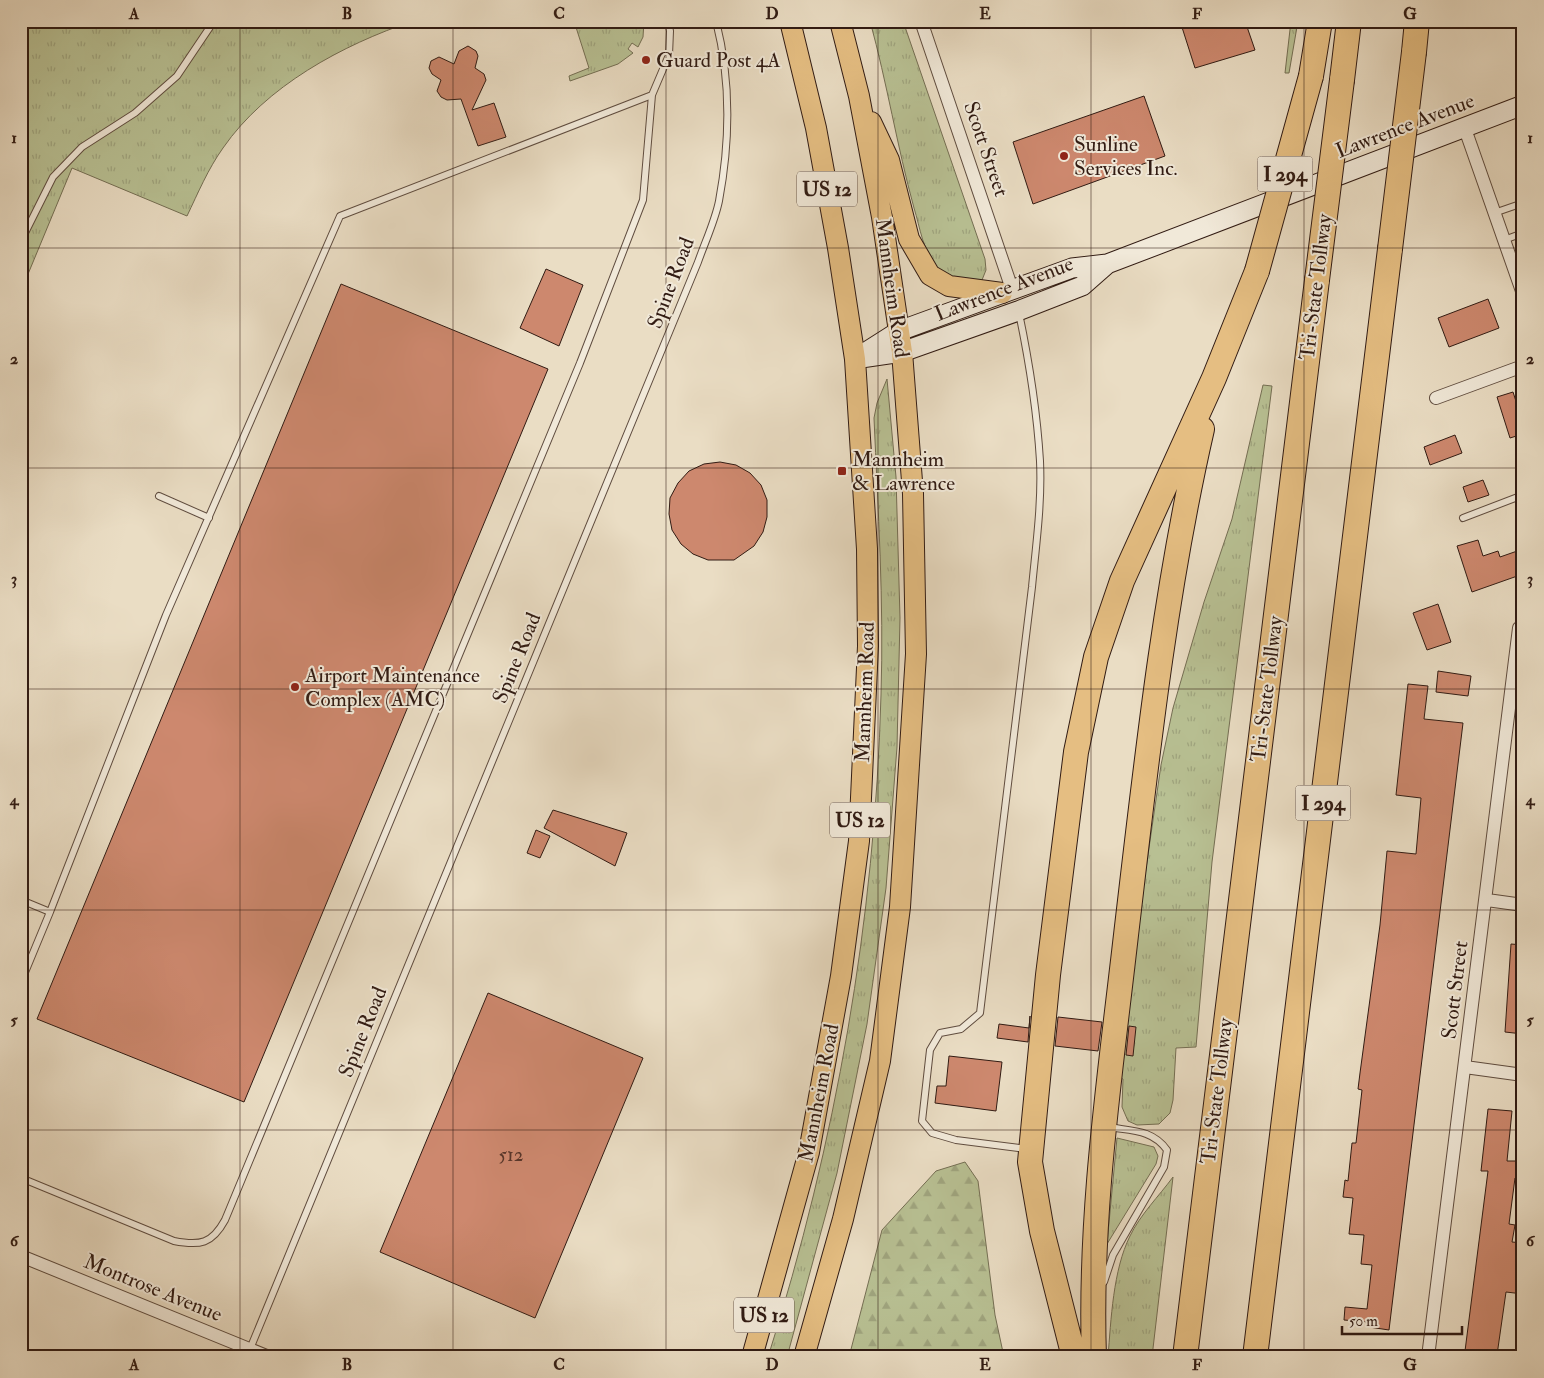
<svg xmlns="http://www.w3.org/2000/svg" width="1544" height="1378" font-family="'IM FELL Double Pica',serif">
	<defs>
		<pattern id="grass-tufts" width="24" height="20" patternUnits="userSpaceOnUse" patternTransform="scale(1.25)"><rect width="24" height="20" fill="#b8c093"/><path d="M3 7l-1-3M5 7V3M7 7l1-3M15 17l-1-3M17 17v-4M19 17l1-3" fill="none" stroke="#9fa47e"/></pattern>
		<pattern id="forest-firs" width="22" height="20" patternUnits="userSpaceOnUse" patternTransform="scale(1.25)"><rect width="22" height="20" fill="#b8c093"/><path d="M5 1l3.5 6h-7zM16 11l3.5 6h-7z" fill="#9fa47e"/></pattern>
	</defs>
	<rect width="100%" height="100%" fill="#eaddc4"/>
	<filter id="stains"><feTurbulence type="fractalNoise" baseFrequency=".004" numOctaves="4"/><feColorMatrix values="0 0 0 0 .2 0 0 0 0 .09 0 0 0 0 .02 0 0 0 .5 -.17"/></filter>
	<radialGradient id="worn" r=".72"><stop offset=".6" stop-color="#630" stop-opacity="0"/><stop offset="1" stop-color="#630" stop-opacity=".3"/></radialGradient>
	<path fill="url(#grass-tufts)" stroke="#746e53" d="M21,21H413C342,45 266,86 223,148C208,169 198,193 187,216L72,168L21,291Z
		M574,21H644L643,37L638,47L632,43L628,49L633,53L618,64L570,81L569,76L589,68Z
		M870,21H903L985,259L986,270L982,280C968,286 947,280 937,268C923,252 920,227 914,208C897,146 887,83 870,21Z
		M1291,21H1298L1289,73H1285Z
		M887,379L896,477L900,618L897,747L886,888L867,1024L837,1173L787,1357H768C836,1143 875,920 881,695C884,602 878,510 874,418L877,403Z
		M1263,385L1272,386L1212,862L1196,1047L1176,1048L1173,1100L1170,1113L1159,1124L1137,1125L1128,1121L1122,1107L1123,1079L1116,1076L1161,765L1173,708L1204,602L1232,519Z
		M1117,1138L1154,1147L1158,1156L1156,1164L1107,1244Z
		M1173,1177L1152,1357H1108C1111,1320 1113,1270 1130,1236C1140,1215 1159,1196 1173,1177Z"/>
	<path fill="url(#forest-firs)" stroke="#746e53" d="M965,1162L978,1181L995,1315L1004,1357H849L882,1230L936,1171Z"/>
	<path fill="#cd886e" stroke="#311b13" d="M1180,21H1245L1255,50L1195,68Z
		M468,46L476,51L478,56L475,68L484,74L486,80L472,110L494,103L506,137L478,146L461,99L447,100L441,97L437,91L441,80L432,74L429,68L431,61L439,57L454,64L459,51Z
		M1144,96L1165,156L1033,204L1013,142Z
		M546,269L583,285L559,346L520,328Z
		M341,284L548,369L244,1102L37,1019Z
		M1488,299L1499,328L1449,347L1438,318Z
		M1513,392L1523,423V434L1510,438L1497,397Z
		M1455,435L1462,453L1430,465L1424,447Z
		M720,462L736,465L750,473L761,485L767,500V517L763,532L754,546L734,560H708L693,554L681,544L672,530L669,514L670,498L678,483L689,471L704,464Z
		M1483,480L1489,495L1468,502L1463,487Z
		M1478,540L1483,556L1498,551L1500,557L1523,549V574L1472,592L1457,546Z
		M1438,604L1451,642L1427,650L1413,613Z
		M1438,671L1471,676L1468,696L1436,692Z
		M1408,684L1428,686L1424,719L1463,723L1389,1330L1369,1327V1322L1344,1320L1345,1307L1367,1309L1372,1265L1361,1264L1364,1235L1349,1234L1353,1198L1343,1197L1345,1180L1348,1181L1352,1143H1356L1362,1090L1358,1089L1360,1073L1380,925L1387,851L1416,854L1421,798L1396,795Z
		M553,810L627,833L615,866L544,828Z
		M536,830L550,836L540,858L527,853Z
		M1511,944L1523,945V1034L1505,1032Z
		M488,993L643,1058L535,1318L380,1252Z
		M1030,1016L1028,1042L997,1038L999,1024L1029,1028Z
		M1058,1017L1102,1022L1098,1051L1055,1046Z
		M1129,1026L1136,1027L1133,1056L1126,1055Z
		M949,1056L1002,1062L996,1111L935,1103L937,1086H946Z
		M1488,1109L1512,1111L1507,1161H1523V1178H1515L1509,1224L1515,1225L1512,1242L1523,1243V1294L1506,1292L1497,1355L1465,1351L1488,1171H1481Z"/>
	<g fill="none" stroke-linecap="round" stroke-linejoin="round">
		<g stroke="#5f4c3f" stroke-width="8">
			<path id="lane" d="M1494,213L1523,203
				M1504,240L1523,233
				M21,241L53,177L82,147L135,113L177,76L214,21
				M1019,313C1029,361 1037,411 1040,461C1042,503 1036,545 1032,587L980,1013L961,1029L940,1033L930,1050L922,1121L932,1133L956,1140L1027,1149
				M159,496L209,518
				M1463,518L1523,495
				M21,900L50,912L21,982
				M50,912L166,615L340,216L652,95
				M21,1178L174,1241C200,1246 212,1244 225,1220L580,363L643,200L652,95L669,55L670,31L668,21
				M1104,1282L1113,1255L1164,1167L1167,1150C1152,1129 1131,1131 1108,1127
				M250,1349L698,262C705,242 715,221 719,201C730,142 731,80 716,21"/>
		</g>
		<g stroke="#5f4c3f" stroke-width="14">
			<path id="street" d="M921,21L1012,289
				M1464,126L1523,294
				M1436,398L1523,366
				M1487,900L1523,905
				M1465,1067L1523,1075
				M21,1256L269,1357
				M1428,1357L1519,628L1523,627"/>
		</g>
		<g stroke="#311b13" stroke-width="21">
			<path id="secondary" d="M861,358L902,352L1018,311L1082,286L1107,264
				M855,359L899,331L1072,268L1107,264L1523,105"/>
		</g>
		<g stroke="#311b13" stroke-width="22">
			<path id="primary" d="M871,122L889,160L909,239L930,275L949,286L1002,293
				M752,1357L809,1152L841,976L859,841L868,646L867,549L855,359L838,248L816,128L790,21
				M804,1357L843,1219L880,1061L900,907L916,654L913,494L902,352L882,217L859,96L840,21"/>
		</g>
		<g stroke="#311b13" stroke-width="26">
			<path id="highway" d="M1414,52L1417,21
				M1311,76L1320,21
				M1342,80L1349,21
				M1074,1357L1042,1231L1030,1162L1048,975L1076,752L1096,657L1122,581L1214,378L1257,271
				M1094,1357C1089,1215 1110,1076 1126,935C1146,765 1164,595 1202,429
				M1185,1357L1317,280
				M1255,1357L1390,249"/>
		</g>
		<use href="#lane" stroke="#f1e9d9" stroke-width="6"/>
		<use href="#street" stroke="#f1e9d9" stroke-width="12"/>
		<use href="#secondary" stroke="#f1e9d9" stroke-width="19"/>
		<use href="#primary" stroke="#e5be82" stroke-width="20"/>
		<use href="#highway" stroke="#e5be82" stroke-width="24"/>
		<g stroke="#311b13" stroke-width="26" stroke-linecap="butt">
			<path id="highway-bridge" d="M1390,249L1414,52
				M1257,271L1311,76
				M1317,280L1342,80"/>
		</g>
		<use href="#highway-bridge" stroke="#e5be82" stroke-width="24"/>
	</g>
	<path fill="none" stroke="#311b13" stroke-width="1" stroke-opacity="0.55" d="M240,21V1357M453,21V1357M666,21V1357M878,21V1357M1091,21V1357M1304,21V1357M21,248H1523M21,468H1523M21,689H1523M21,910H1523M21,1130H1523"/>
	<g fill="#8f2418" stroke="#f1e9d9" stroke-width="2">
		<circle cx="646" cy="60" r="5"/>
		<circle cx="1064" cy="156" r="5"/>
		<rect x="837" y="466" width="10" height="10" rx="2.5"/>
		<circle cx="295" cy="687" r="5"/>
	</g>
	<g text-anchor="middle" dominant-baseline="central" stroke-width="4" stroke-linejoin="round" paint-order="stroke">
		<g font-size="19" fill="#58362a">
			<text x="511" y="1155">512</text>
		</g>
		<g fill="#f1e9d9" stroke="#6b594e" stroke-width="1">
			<rect x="1257.5" y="156.5" width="55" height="35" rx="4"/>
			<rect x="797" y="171.5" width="60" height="35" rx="4"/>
			<rect x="1295.5" y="785.5" width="55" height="35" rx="4"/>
			<rect x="830" y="802.5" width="60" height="35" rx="4"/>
			<rect x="734" y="1297.5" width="60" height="35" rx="4"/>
		</g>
		<g font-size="20" font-weight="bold" fill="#311b13">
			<text x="1285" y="174">I 294</text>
			<text x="827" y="189">US 12</text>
			<text x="1323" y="803">I 294</text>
			<text x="860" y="820">US 12</text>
			<text x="764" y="1315">US 12</text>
		</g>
		<g font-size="21" fill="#311b13" stroke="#f1e9d9" text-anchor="start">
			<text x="656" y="60">Guard Post 4A</text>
			<text x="1074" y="144">Sunline<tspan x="1074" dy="24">Services Inc.</tspan></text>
			<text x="852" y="459">Mannheim<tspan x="852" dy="24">&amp; Lawrence</tspan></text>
			<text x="305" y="675">Airport Maintenance<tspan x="305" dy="24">Complex (AMC)</tspan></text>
		</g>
		<g font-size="21" fill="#311b13" stroke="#f1e9d9">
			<text transform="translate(1405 126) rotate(-21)">Lawrence Avenue</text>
			<text transform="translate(986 149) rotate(71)">Scott Street</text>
			<text transform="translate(671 283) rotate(-69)">Spine Road</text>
			<text transform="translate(1316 287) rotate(-83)">Tri-State Tollway</text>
			<text transform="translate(892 288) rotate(82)">Mannheim Road</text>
			<text transform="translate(1004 289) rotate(-21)">Lawrence Avenue</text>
			<text transform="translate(517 658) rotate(-68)">Spine Road</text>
			<text transform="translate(1267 689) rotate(-83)">Tri-State Tollway</text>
			<text transform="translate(865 692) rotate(-88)">Mannheim Road</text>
			<text transform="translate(1455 990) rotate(-83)">Scott Street</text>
			<text transform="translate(363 1032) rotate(-68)">Spine Road</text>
			<text transform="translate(1217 1091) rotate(-83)">Tri-State Tollway</text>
			<text transform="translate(819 1093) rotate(-79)">Mannheim Road</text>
			<text transform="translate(153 1288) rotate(22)">Montrose Avenue</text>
		</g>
	</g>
	<rect width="1544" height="1378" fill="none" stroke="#eaddc4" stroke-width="55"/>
	<path d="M1342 1326v8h120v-8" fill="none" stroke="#311b13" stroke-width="2.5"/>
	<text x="1349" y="1326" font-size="15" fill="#311b13" stroke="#f1e9d9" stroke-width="4" paint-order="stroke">50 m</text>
	<rect x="28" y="28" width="1488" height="1322" fill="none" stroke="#311b13" stroke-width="2"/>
	<g font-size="16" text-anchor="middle" font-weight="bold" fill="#311b13">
		<text x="134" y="19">A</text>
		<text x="347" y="19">B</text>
		<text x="559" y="19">C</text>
		<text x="772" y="19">D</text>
		<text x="985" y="19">E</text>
		<text x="1197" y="19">F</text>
		<text x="1410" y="19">G</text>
		<text x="14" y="143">1</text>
		<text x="1530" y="143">1</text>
		<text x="14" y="364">2</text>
		<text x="1530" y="364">2</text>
		<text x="14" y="584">3</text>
		<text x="1530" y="584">3</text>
		<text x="14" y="805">4</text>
		<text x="1530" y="805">4</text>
		<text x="14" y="1025">5</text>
		<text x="1530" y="1025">5</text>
		<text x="14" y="1246">6</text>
		<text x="1530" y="1246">6</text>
		<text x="134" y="1370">A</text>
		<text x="347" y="1370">B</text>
		<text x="559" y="1370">C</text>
		<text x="772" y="1370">D</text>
		<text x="985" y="1370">E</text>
		<text x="1197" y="1370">F</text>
		<text x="1410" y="1370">G</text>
	</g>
	<rect width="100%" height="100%" filter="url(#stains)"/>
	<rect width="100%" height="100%" fill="url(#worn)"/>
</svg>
